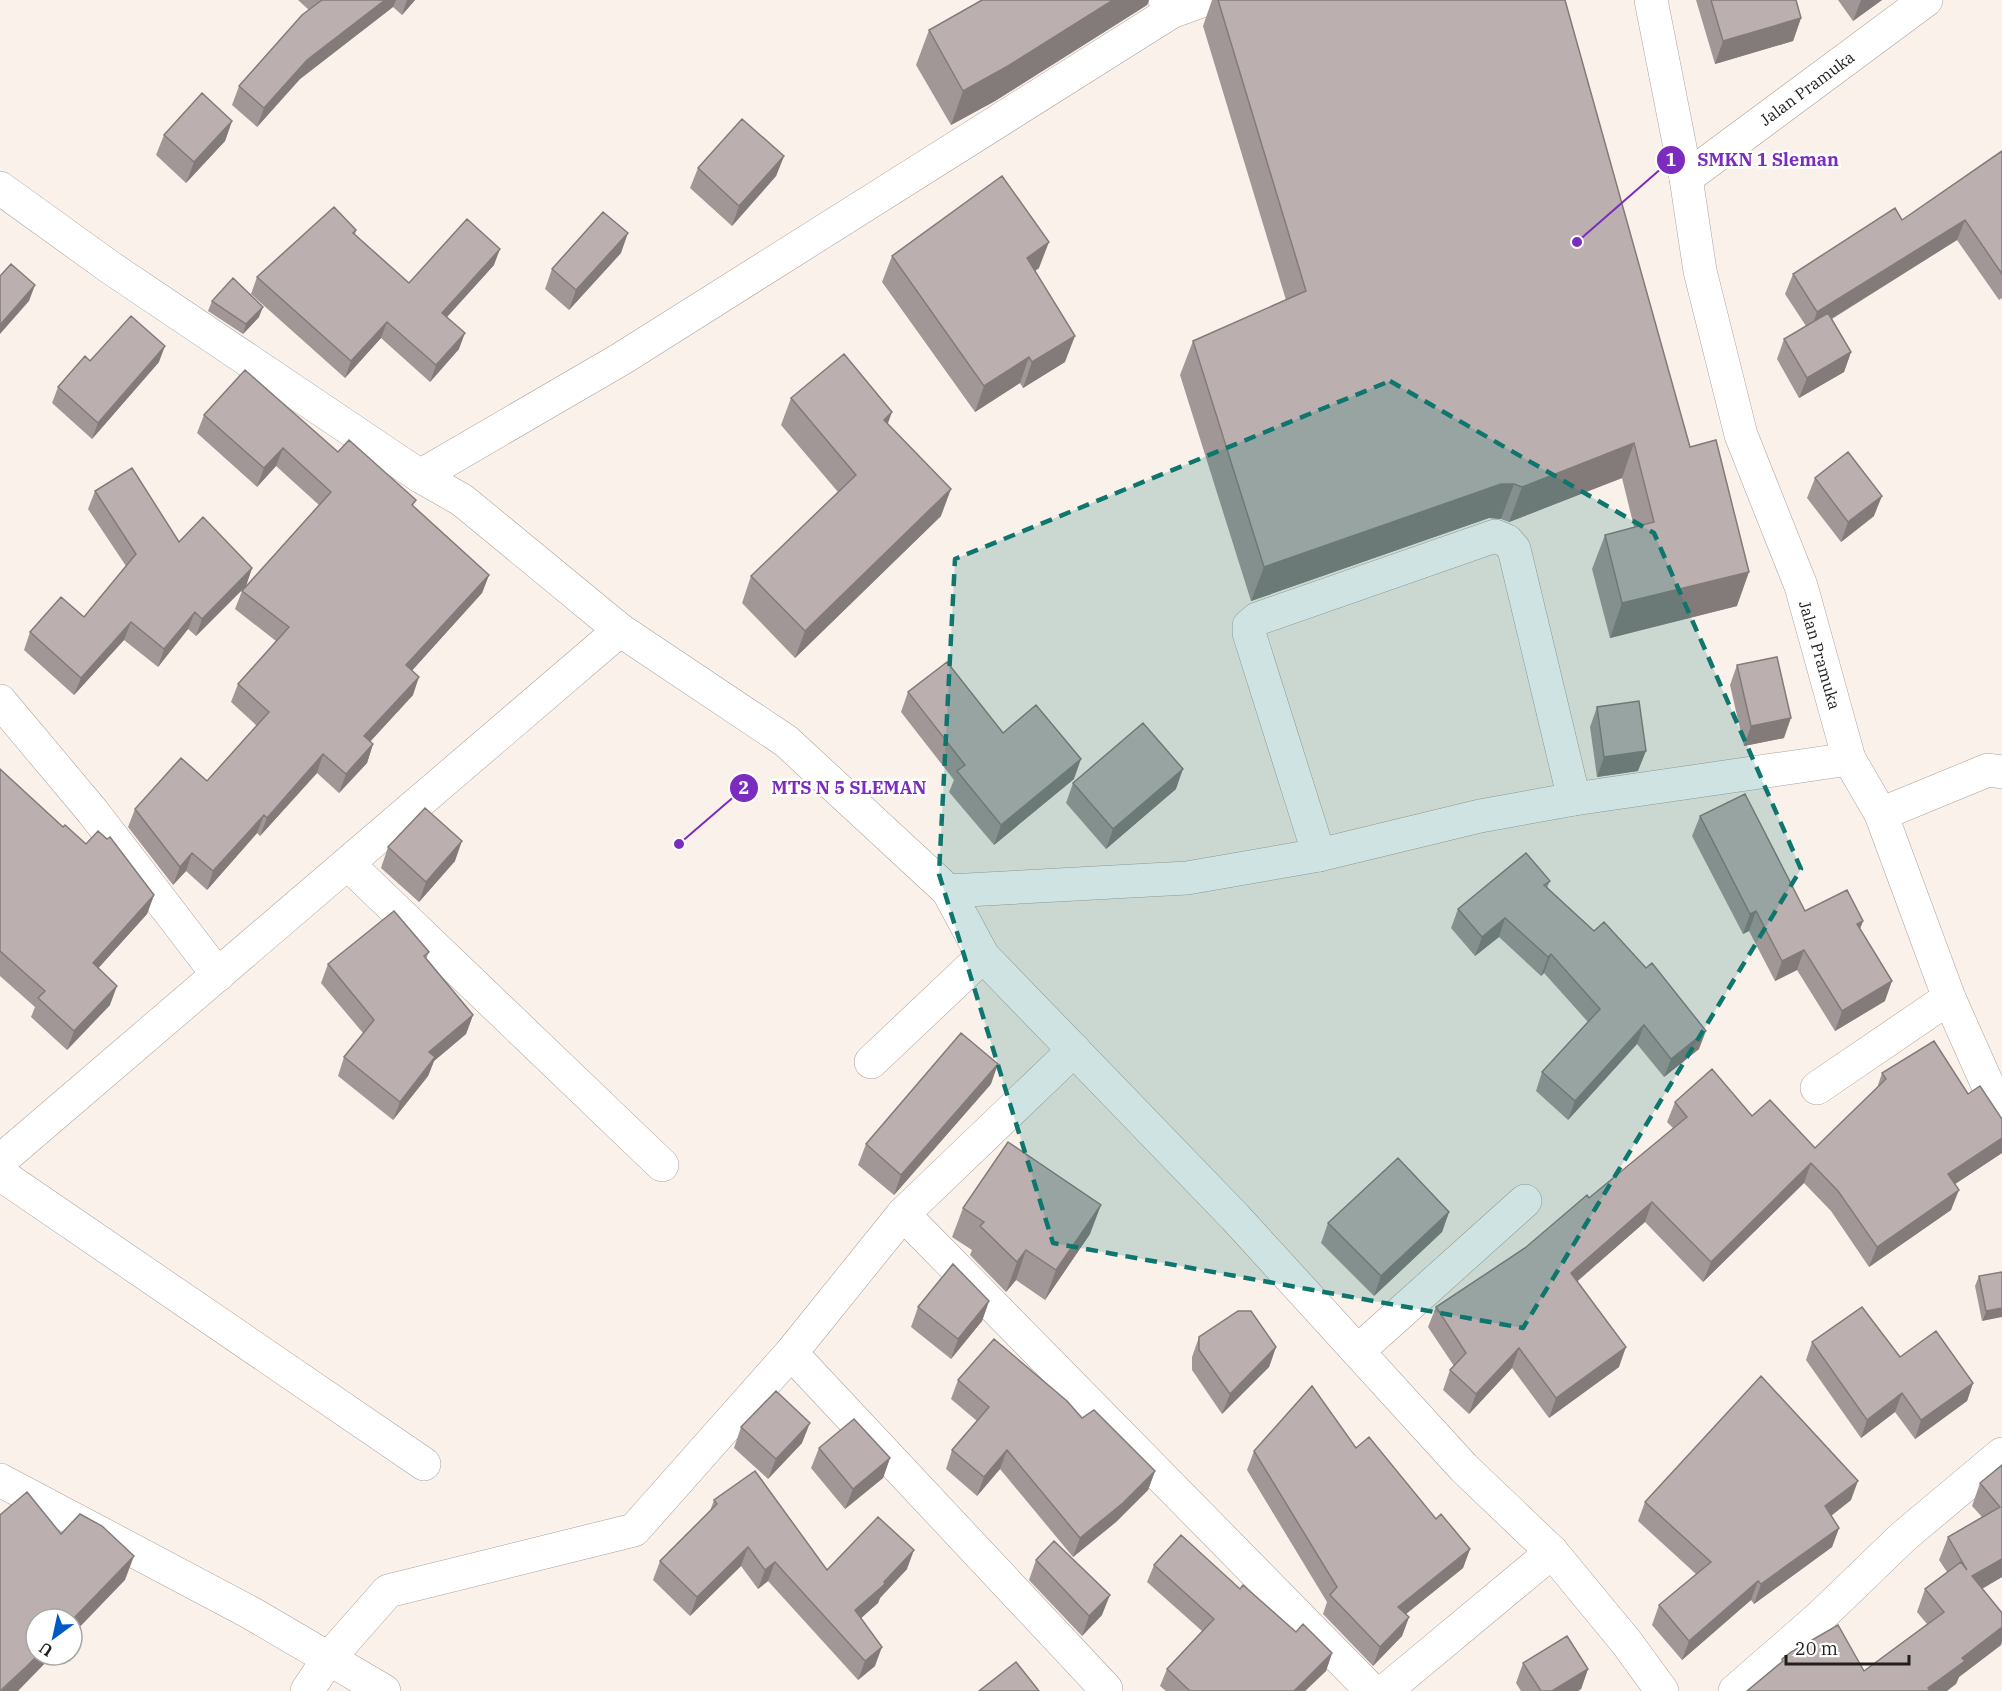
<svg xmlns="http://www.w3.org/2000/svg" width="2002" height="1691" font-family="'IBM Plex Serif',serif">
	<rect width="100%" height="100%" fill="#fbf1eb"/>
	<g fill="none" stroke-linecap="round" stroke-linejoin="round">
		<g stroke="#aba19c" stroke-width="34">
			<g id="minor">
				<path d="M1165,0L1171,12L1204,0"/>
				<path id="s1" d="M1651,0L1686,178L1926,0"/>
				<path d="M420,476L621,359L1171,12"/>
				<path d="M0,701L93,812L218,975"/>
				<path d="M1849,759L1881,814L1949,998L2002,1117"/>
				<path d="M1881,814L1988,770L2002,772"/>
				<path d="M1319,855L1249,633V626L1257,619L1495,536L1507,541L1514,549L1574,799"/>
				<path d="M348,864L662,1165"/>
				<path d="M948,891L983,956L1235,1217L1464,1468L1552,1552L1627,1643L1662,1691"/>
				<path d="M871,1062L983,956"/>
				<path d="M1817,1088L1949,998"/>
				<path d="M0,1161L620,630"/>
				<path d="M0,1174L424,1464"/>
				<path d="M903,1214L1372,1691"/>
				<path d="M1358,1351L1525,1201"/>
				<path d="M791,1353L1106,1689"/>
				<path d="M0,1480L251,1613L384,1691"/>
				<path d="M307,1691L329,1658L388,1591L634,1530L791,1353L903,1214L1074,1050"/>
				<path d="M1385,1691L1552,1552"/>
				<path d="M1735,1691L1821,1616L1904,1536L2002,1454"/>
			</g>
		</g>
		<g stroke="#aba19c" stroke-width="34">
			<path id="tertiary" d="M0,188L111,268L420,476L462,500L620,630L786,741L948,891L1187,878L1319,855L1480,816L1574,799L1849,759L1801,586L1741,435L1700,271L1686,178"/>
		</g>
		<use href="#minor" stroke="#fff" stroke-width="33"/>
		<use href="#tertiary" stroke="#fff" stroke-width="33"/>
	</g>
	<path fill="#a19796" d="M298,0H415L402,15L393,7L300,79L257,127L232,105L239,86L309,10Z
		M982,0H1149L1147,5L995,101L951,125L916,65L929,30Z
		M1212,0H1565L1690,447L1737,606L1610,638L1592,569L1605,535L1634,527L1622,478L1509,522L1501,519L1489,518L1251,601L1180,375L1193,341L1286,300L1203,26Z
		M1696,0H1796L1801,18L1793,41L1715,64Z
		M1838,0H1882L1853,21Z
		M232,121L225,141L186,183L156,155L164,135Z
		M2002,151V298L1999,300L1957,240L1832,319L1851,352L1844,372L1799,398L1777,359L1784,339L1806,326L1785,294L1793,274L1902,220Z
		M784,156L776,176L732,226L690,188L698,168Z
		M356,230L355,235L409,283L494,265L447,317L459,349L430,382L381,338L345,378L251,294L257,277Z
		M621,253L569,310L545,289L552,269Z
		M892,256L1039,268L1035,271L1065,362L1023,388L1020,383L975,412L882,282Z
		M212,301L259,317L243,334L208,311Z
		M159,362L92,439L52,403L58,387Z
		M791,398L888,424L941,516L795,658L742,603L751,576L838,492L781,425Z
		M204,415L338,452L414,507L489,575L482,593L412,670L413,695L370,741L373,744L367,763L339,793L317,773L260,836L257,833L207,890L186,871L173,885L128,827L135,809L207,781L257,726L231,702L238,684L276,641L235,609L242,591L319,505L276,466L257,487L197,433Z
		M1815,478L1874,516L1841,542L1807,498Z
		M95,491L179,542L252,568L246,586L196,636L188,629L158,667L124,640L74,695L24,650L30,632L84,617L126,566L88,509Z
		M1737,665L1784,738L1744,746L1730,685Z
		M908,692L1003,733L1074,779L994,845L949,792L954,780L901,712Z
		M1597,707L1638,771L1597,777L1590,727Z
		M0,769L63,827L154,895L147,914L98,968L110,1005L67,1050L31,1017L35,1007L0,976Z
		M1073,783L1176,789L1106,849L1066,803Z
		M1700,816L1805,911L1863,921L1860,929L1885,1001L1835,1031L1797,970L1775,981L1749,931L1743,934L1692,836Z
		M388,847L455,861L419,902L381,868Z
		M1550,881L1547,888L1699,1049L1664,1077L1637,1044L1568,1120L1536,1091L1542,1072L1588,1022L1544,973L1541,976L1499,937L1475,956L1451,928L1458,909Z
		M429,952L426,959L473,1015L466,1034L434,1061L428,1076L393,1120L338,1076L344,1057L363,1033L321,983L328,964Z
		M1882,1073L1968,1094L2002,1119V1153L1955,1184L1951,1210L1869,1267L1831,1211L1804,1183L1703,1282L1645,1222L1577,1281L1619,1367L1549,1418L1512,1368L1469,1414L1443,1390L1450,1370L1454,1366L1428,1327L1436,1307L1525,1248L1589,1198L1673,1128L1667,1122L1675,1102L1752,1116L1815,1148L1877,1088Z
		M991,1084L894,1195L858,1165L866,1144Z
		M963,1208L1090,1234L1045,1300L1016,1280L1006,1292L970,1255L972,1250L952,1237Z
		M1449,1212L1442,1232L1374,1296L1321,1243L1328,1223Z
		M2002,1272L1982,1321L1975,1286L1979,1276Z
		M989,1301L982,1321L951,1359L911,1327L918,1307Z
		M1199,1337L1276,1347L1269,1367L1222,1414L1192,1370V1357Z
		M1812,1342L1900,1357L1973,1383L1967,1401L1915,1439L1895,1412L1861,1438L1806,1360Z
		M958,1380L1082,1418L1155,1471L1148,1490L1116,1522L1073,1557L1000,1469L977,1496L946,1469L952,1450L977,1421L951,1399Z
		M741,1427L802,1443L768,1479L734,1448Z
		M819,1448L890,1458L883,1478L845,1509L811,1468Z
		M1356,1448L1470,1549L1463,1568L1406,1614L1409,1617L1402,1636L1373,1666L1323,1614L1327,1602L1247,1470L1254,1451Z
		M2002,1465V1577L1982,1589L2002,1613V1641L2001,1645L1959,1677L1956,1684L1781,1663L1782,1659L1864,1671L1927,1624L1917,1612L1925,1589L1947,1572L1939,1560L1948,1537L1982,1517L1972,1506L1980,1483Z
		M714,1500L827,1570L907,1569L880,1598L878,1603L861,1618L875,1666L858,1680L768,1581L758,1589L741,1566L690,1616L653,1580L660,1561L710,1511Z
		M1851,1500L1831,1516L1839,1528L1832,1547L1754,1604L1751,1600L1682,1660L1652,1625L1659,1605L1696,1574L1638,1521L1645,1502Z
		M1036,1560L1102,1615L1082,1636L1029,1580Z
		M1154,1565L1240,1589L1296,1632L1332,1653L1326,1671L1305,1691H1166L1160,1686L1167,1669L1202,1631L1147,1582Z
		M1523,1663L1588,1669L1581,1689L1578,1691H1521L1516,1683Z"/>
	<path fill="#837b7a" d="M385,0H396L393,7L300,79L257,127L264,108L307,60Z
		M407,0H415L402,15Z
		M1113,0H1149L1147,5L995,101L951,125L963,91Z
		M1861,0H1882L1853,21Z
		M1801,18L1793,41L1715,64L1723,41Z
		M232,121L225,141L186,183L194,162Z
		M784,156L776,176L732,226L739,206Z
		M1965,220L1957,240L1810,332L1817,312Z
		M628,233L621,253L569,310L576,290Z
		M1049,242L1039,268L1017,284L1027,258Z
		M500,249L494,265L436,329L442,313Z
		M35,285L29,301L0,334V325Z
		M263,307L259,317L243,334L246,324Z
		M387,322L381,338L345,378L351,361Z
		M465,333L459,349L430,382L436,365Z
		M1075,336L1065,362L1023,388L1032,362Z
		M165,346L159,362L92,439L98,423Z
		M1851,352L1844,372L1799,398L1807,378Z
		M1029,357L1020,383L975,412L984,386Z
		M892,412L882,440L884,420Z
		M1634,443L1622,478L1509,522L1522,487Z
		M283,448L276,466L257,487L264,468Z
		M1501,484H1514L1501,519L1489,518L1251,601L1264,567Z
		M951,489L941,516L795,658L805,631Z
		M1882,496L1874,516L1841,542L1848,522Z
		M252,568L246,586L196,636L202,619Z
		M1749,572L1737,606L1610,638L1622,603Z
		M489,575L482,593L400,684L406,665Z
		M195,612L188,629L158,667L164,649Z
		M131,622L124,640L74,695L81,678Z
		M419,677L413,695L358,755L364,736Z
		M1791,718L1784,738L1744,746L1751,726Z
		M373,744L367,763L339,793L346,774Z
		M1646,751L1638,771L1597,777L1604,757Z
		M323,754L317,773L260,836L267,818Z
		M1081,759L1074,779L994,845L1001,825Z
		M1183,769L1176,789L1106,849L1113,829Z
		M264,815L257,833L207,890L213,871Z
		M462,841L455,861L419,902L426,882Z
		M192,853L186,871L173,885L180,867Z
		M154,895L147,914L86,982L93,963Z
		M1756,911L1749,931L1743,934L1750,914Z
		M1505,918L1499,937L1475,956L1482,937Z
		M1863,921L1855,941L1857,924Z
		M1804,950L1797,970L1775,981L1782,961Z
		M1551,954L1544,973L1541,976L1548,957Z
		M1892,981L1885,1001L1835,1031L1842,1011Z
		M117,986L110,1005L67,1050L74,1031Z
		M473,1015L466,1034L434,1061L428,1076L393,1120L400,1102L429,1052Z
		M1644,1025L1637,1044L1568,1120L1575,1101Z
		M1706,1031L1699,1049L1664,1077L1671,1059Z
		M998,1064L991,1084L894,1195L901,1175Z
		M2002,1138V1153L1940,1194L1948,1174Z
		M1811,1163L1804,1183L1703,1282L1711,1262Z
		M1959,1190L1951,1210L1869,1267L1877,1247Z
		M1652,1202L1645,1222L1564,1293L1571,1273Z
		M1101,1205L1090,1234L1045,1300L1056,1270Z
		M1449,1212L1442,1232L1374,1296L1381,1276Z
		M1026,1250L1016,1280L1006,1292L1017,1262Z
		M989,1301L982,1321L951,1359L958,1339Z
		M2002,1308V1317L1982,1321L1986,1311Z
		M1276,1347L1269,1367L1222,1414L1230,1394Z
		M1626,1347L1619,1367L1549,1418L1556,1398Z
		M1519,1348L1512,1368L1469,1414L1476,1394Z
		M1973,1383L1967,1401L1915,1439L1921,1420Z
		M1902,1393L1895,1412L1861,1438L1867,1420Z
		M810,1423L802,1443L768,1479L776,1459Z
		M1007,1450L1000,1469L977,1496L984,1477Z
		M890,1458L883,1478L845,1509L853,1489Z
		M1155,1471L1148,1490L1116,1522L1073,1557L1080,1538Z
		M1858,1481L1851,1500L1818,1526L1825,1506Z
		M1839,1528L1832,1547L1754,1604L1761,1584Z
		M748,1547L741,1566L690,1616L697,1597Z
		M1470,1549L1463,1568L1391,1626L1398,1607Z
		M914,1550L907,1569L880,1598L878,1603L849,1629L855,1610Z
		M134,1556L125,1580L72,1635V1620Z
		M2002,1559V1577L1964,1599L1972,1576Z
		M775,1562L768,1581L758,1589L765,1570Z
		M1758,1581L1751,1600L1682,1660L1689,1641Z
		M1110,1595L1102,1615L1082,1636L1089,1616Z
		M1409,1617L1402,1636L1373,1666L1380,1647Z
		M2002,1627V1641L2001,1645L1959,1677L1956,1684L1947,1691H1927L1928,1688L1962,1658Z
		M882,1647L875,1666L858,1680L865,1661Z
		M1332,1653L1326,1671L1305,1691H1294Z
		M38,1655H53L18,1691H1Z
		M1588,1669L1581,1689L1578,1691H1552Z"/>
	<path fill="#bbb0af" stroke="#837b7a" stroke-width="1.5" d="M322,0H385L307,60L264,108L239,86L302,15Z
		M982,0H1113L1008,66L963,91L929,30Z
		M1218,0H1565L1690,447L1716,440L1749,572L1622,603L1605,535L1654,522L1634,443L1522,487L1514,484H1501L1264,567L1193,341L1306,291Z
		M1711,0H1796L1801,18L1723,41Z
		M202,93L232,121L194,162L164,135Z
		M742,119L784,156L739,206L698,168Z
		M2002,151V274L1965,220L1817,312L1793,274L1895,208L1902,220Z
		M1002,176L1049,242L1027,258L1075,336L1032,362L1029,357L984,386L892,256Z
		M334,207L356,230L353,233L409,283L467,219L500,249L442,313L465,333L436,365L387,322L351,361L257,277Z
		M603,212L628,233L576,290L552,269Z
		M11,264L35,285L0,325V276Z
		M233,278L263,307L246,324L212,301Z
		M1828,313L1851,352L1807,378L1784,339Z
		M131,316L165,346L98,423L58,387L85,356L90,361Z
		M844,354L892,412L884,420L951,489L805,631L751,576L856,475L791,398Z
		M245,370L338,452L349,440L416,500L412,505L489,575L406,665L419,677L364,736L373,744L346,774L323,754L267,818L264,815L213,871L192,853L180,867L135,809L181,758L207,781L269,712L238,684L289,627L242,591L331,492L283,448L264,468L204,415Z
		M1848,452L1882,496L1848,522L1815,478Z
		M132,468L179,542L203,517L252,568L202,619L195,612L164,649L131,622L81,678L30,632L61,597L84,617L136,554L95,491Z
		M1777,657L1791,718L1751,726L1737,665Z
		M947,662L1003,733L1036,705L1081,759L1001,825L957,771L965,765L908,692Z
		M1639,701L1646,751L1604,757L1597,707Z
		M1143,723L1183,769L1113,829L1073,783Z
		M0,769L63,827L65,825L86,844L98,831L107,839L110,837L154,895L93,963L117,986L74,1031L38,998L45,991L0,951Z
		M1745,794L1805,911L1847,890L1863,921L1857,924L1892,981L1842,1011L1804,950L1782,961L1756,911L1750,914L1700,816Z
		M425,808L462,841L426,882L388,847Z
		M1526,853L1550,881L1544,885L1594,931L1604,922L1646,968L1652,963L1706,1031L1671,1059L1644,1025L1575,1101L1542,1072L1600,1009L1551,954L1548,957L1505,918L1482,937L1458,909Z
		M394,911L429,952L424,956L473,1015L429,1052L435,1057L400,1102L344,1057L374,1020L328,964Z
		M961,1033L998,1064L901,1175L866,1144Z
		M1934,1041L1968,1094L1980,1086L2002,1119V1138L1948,1174L1959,1190L1877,1247L1838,1191L1811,1163L1711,1262L1652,1202L1571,1273L1626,1347L1556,1398L1519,1348L1476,1394L1450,1370L1466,1353L1436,1307L1525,1248L1587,1195L1589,1198L1687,1117L1675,1102L1712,1069L1752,1116L1770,1100L1815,1148L1886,1079L1882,1073Z
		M1008,1142L1101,1205L1056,1270L1026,1250L1017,1262L980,1226L984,1222L963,1208Z
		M1398,1158L1449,1212L1381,1276L1328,1223Z
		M953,1264L989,1301L958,1339L918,1307Z
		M2002,1272V1308L1986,1311L1979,1276Z
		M1862,1307L1900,1357L1936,1331L1973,1383L1921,1420L1902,1393L1867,1420L1812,1342Z
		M1238,1311H1251L1276,1347L1230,1394L1199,1350V1337Z
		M994,1339L1067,1401L1082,1418L1094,1410L1155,1471L1123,1503L1080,1538L1007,1450L984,1477L952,1450L989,1407L958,1380Z
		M1761,1376L1858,1481L1825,1506L1839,1528L1761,1584L1758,1581L1689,1641L1659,1605L1711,1562L1645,1502Z
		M1312,1386L1356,1448L1369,1437L1436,1519L1441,1514L1470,1549L1398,1607L1409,1617L1380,1647L1330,1595L1337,1587L1254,1451Z
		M776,1391L810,1423L776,1459L741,1427Z
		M854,1419L890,1458L853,1489L819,1448Z
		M2002,1465V1559L1972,1576L2002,1613V1627L1962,1658L1965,1661L1928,1688L1930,1691H1747L1783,1661L1782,1659L1791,1652L1838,1625L1864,1671L1944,1612L1925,1589L1961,1562L1967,1570L1948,1537L2000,1507L1980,1483Z
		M755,1471L827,1570L878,1517L914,1550L884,1582L885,1584L855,1610L882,1647L865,1661L775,1562L765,1570L748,1547L697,1597L660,1561L717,1504L714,1500Z
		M27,1492L61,1534L80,1514L102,1526L134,1556L72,1620V1619H36V1655H38L26,1667L0,1691V1515Z
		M1181,1535L1240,1589L1243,1585L1296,1632L1303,1624L1332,1653L1294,1691H1190L1167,1669L1214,1619L1154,1565Z
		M1054,1541L1110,1595L1089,1616L1036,1560Z
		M1567,1636L1588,1669L1552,1691H1541L1523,1663Z
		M1016,1662L1039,1691H979Z"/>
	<path fill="#0f766e" fill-opacity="0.2" stroke="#0f766e" stroke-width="4.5" stroke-dasharray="12 8" stroke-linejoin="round" d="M1390,381L1654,533L1801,869L1523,1328L1053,1243L939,874L955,559Z"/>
	<g text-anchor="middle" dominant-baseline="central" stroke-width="5" stroke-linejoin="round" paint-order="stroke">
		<g font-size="16" fill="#211e1c" stroke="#fff">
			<text stroke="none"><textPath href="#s1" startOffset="332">Jalan Pramuka</textPath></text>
			<text transform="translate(1820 655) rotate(74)">Jalan Pramuka</text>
		</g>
	</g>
	<path fill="none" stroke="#7b2cbf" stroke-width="2" d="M1577 242L1671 160M679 844L744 788"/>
	<g fill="#7b2cbf" stroke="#fff" stroke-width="2">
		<circle cx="1577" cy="242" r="6"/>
		<circle cx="679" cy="844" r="6"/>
		<circle cx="1671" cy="160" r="15"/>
		<circle cx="744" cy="788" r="15"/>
	</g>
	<g font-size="18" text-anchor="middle" font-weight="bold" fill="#fff">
		<text x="1671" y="166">1</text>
		<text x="744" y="794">2</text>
	</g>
	<g font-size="18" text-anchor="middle" font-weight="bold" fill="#7b2cbf" stroke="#fff" stroke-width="5" stroke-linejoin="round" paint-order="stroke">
		<text x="1768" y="166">SMKN 1 Sleman</text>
		<text x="849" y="794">MTS N 5 SLEMAN</text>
	</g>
	<g transform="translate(54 1637) rotate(213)"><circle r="28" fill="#ffffff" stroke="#a6a5a4" stroke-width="1.5"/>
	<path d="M0-4.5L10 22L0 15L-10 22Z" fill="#005ac3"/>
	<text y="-9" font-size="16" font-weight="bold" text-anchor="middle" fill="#211e1c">U</text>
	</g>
	<path d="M1786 1655v9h123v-9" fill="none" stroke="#211e1c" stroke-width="3"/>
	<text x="1795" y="1655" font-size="18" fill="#211e1c" stroke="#ffffff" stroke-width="4.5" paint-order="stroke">20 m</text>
</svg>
